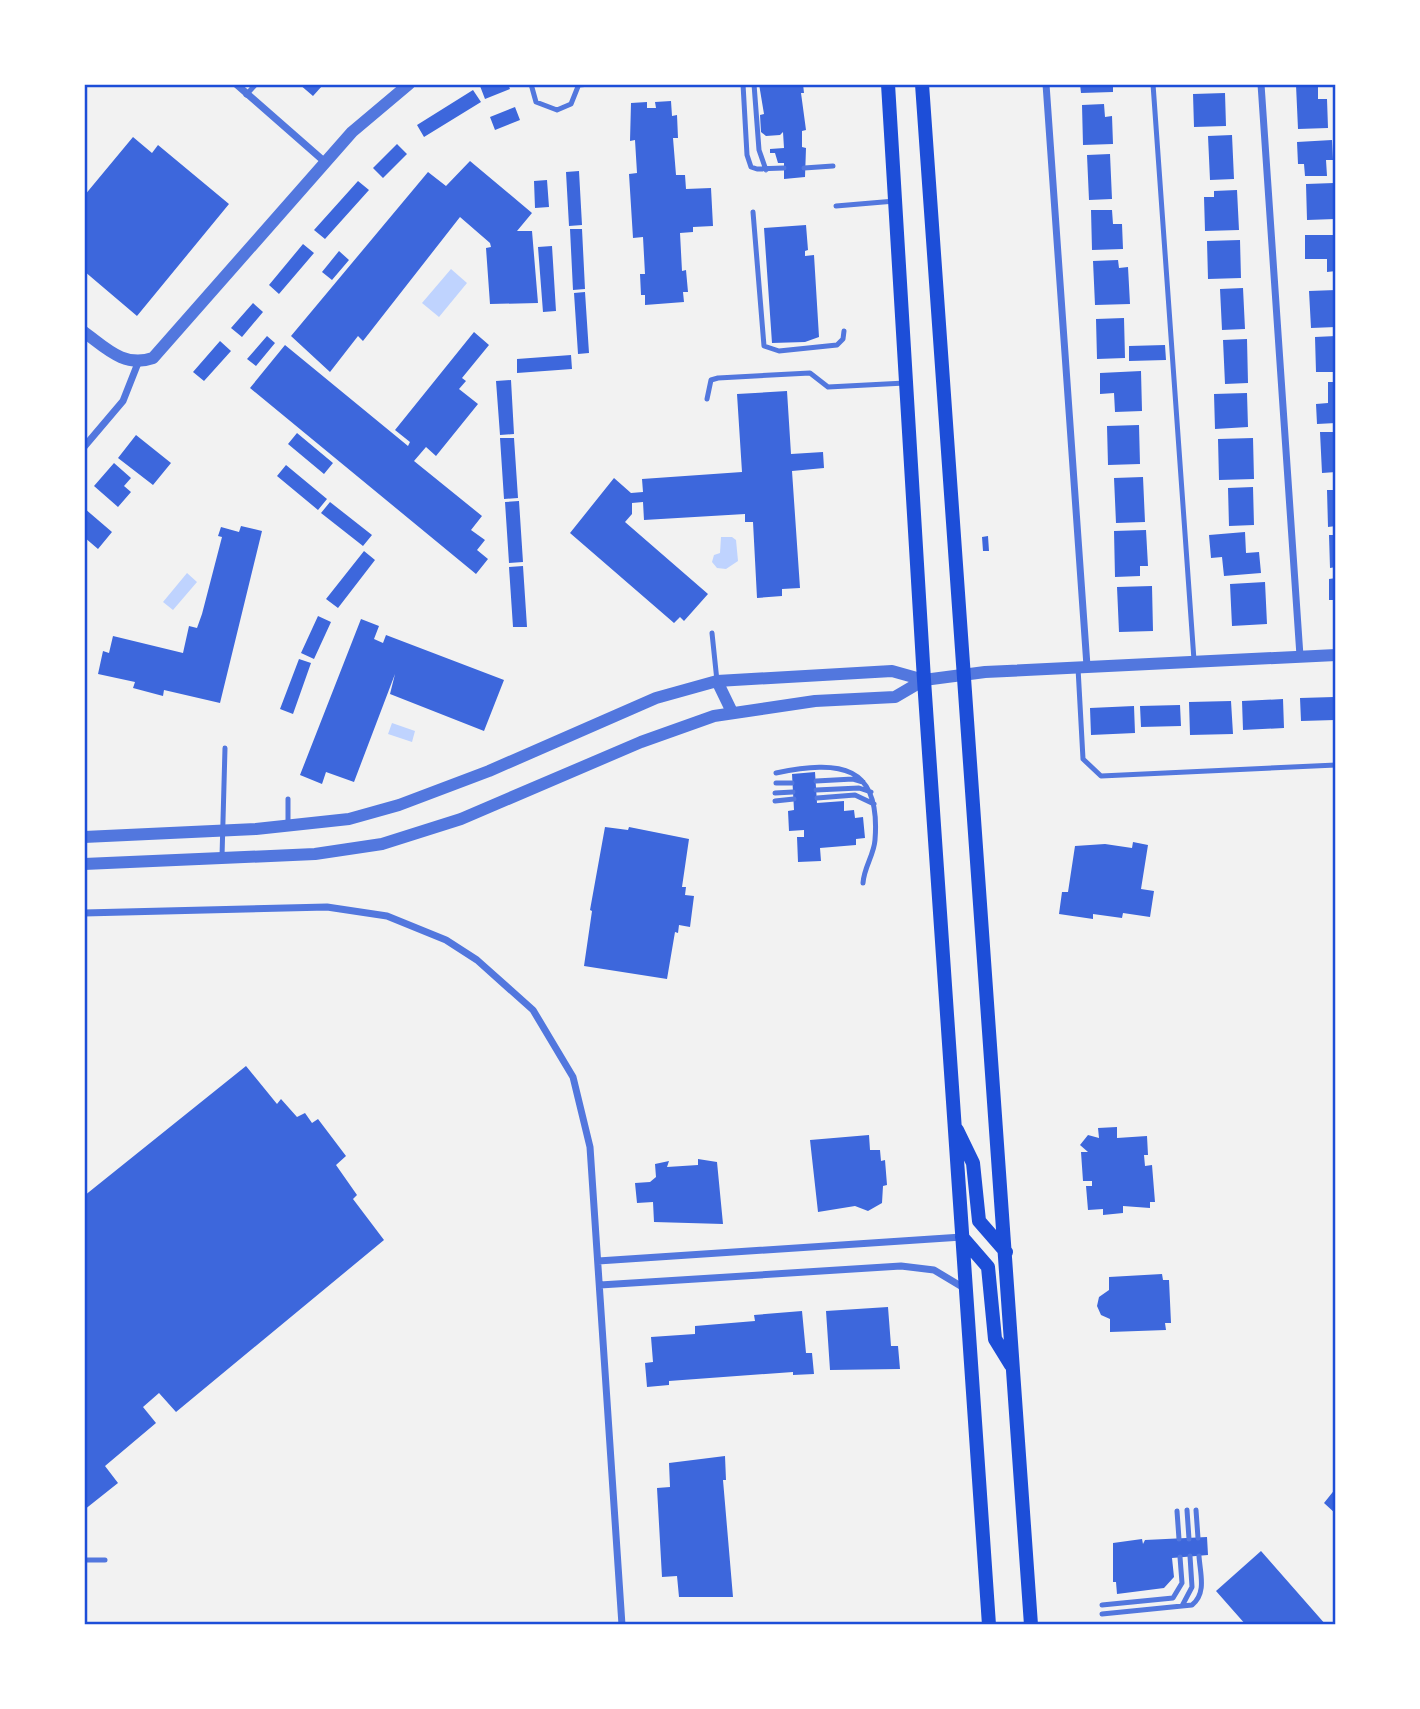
<svg xmlns="http://www.w3.org/2000/svg" width="1420" height="1709" font-family="'Fira Sans Condensed',sans-serif">
	<rect width="100%" height="100%" fill="#f2f2f2"/>
	<path fill="#bfd3fe" d="M451,269L467,283L439,317L422,303Z
		M721,537H732L736,540L738,561L726,569L717,568L712,562L714,555L720,553Z
		M187,573L197,582L173,610L163,602Z
		M392,723L415,731L412,742L388,734Z"/>
	<path fill="#3d67dc" d="M299,84H319L322,86L313,96Z
		M485,84H508L510,89L485,99L480,86Z
		M759,84H803L804,93H801L806,130L802,131V147L806,148L805,177L784,179V163H778L775,153H770V149L784,148L783,132L780,135L766,136L761,132L760,115L764,114Z
		M1080,84H1113V92L1081,93Z
		M1318,84V99H1327L1328,128L1298,129L1296,85Z
		M473,90L481,102L424,137L417,125Z
		M1225,93L1226,126L1194,127L1193,94Z
		M671,101L672,116L677,115L678,138H673L676,175H685L686,189L711,188L713,226L693,227V232L680,233L682,271L686,270L688,292H683L684,302L645,305V295H641L640,274H645L643,237L633,238L629,174L637,173L635,140L630,141L631,103L647,102V108H656L655,102Z
		M1104,104L1105,117L1112,116L1113,144L1083,145L1082,105Z
		M515,107L520,120L495,130L490,117Z
		M1232,135L1234,179L1210,180L1208,136Z
		M133,137L152,153L158,145L229,204L137,316L84,271V196Z
		M1332,140L1333,160H1326L1327,176H1305L1304,164H1298L1297,142Z
		M397,144L407,154L383,178L373,168Z
		M1110,154L1112,199L1089,200L1087,155Z
		M470,161L532,213L517,231H532L538,303L490,304L486,248L491,247L490,243L460,217L363,341L358,336L330,372L291,336L428,172L446,186Z
		M579,171L582,225L569,226L566,172Z
		M547,180L549,207L535,208L534,181Z
		M358,181L369,190L325,239L314,230Z
		M1334,183L1335,219L1307,220L1306,184Z
		M1237,190L1239,230L1205,231L1204,197H1214V191Z
		M1091,210H1112L1113,224H1122L1123,249L1092,250Z
		M806,225L808,250L805,251V256L814,255L819,337L805,342L772,343L764,228Z
		M570,229H582L585,289L573,290Z
		M1305,235H1336V271L1327,272V259H1305Z
		M1240,240L1241,278L1208,279L1207,241Z
		M303,244L314,253L279,294L269,285Z
		M552,246L556,311L543,312L538,247Z
		M339,251L349,260L332,280L322,272Z
		M1118,260L1119,268L1128,267L1130,304L1095,305L1093,261Z
		M1243,288L1245,329L1222,330L1220,289Z
		M1336,290V327L1311,328L1309,291Z
		M585,292L589,353L578,354L574,293Z
		M253,303L263,312L242,337L231,328Z
		M1124,318L1125,358L1097,359L1096,319Z
		M474,332L489,345L462,378L466,381L459,389L478,404L436,456L426,447L414,461L482,516L471,530L485,540L477,550L488,559L476,574L250,388L285,345L408,446L410,442L395,430Z
		M267,336L275,343L256,366L247,359Z
		M1336,336V372H1316L1315,337Z
		M1247,339L1248,383L1225,384L1223,340Z
		M220,341L231,351L204,381L193,372Z
		M1165,345L1166,360L1129,361V346Z
		M571,355L572,369L517,373V359Z
		M1141,371L1142,411L1115,412L1114,393L1100,394V373Z
		M511,380L514,434L500,435L496,381Z
		M1328,382H1336V423L1317,424L1316,404L1328,403Z
		M787,391L791,454L823,452L824,468L792,471L800,588L782,589V596L757,598L753,522H745V514L644,520L643,502L632,503V514L625,522L708,594L684,621L680,617L674,623L570,533L614,478L631,493L643,492L642,479L742,472L737,394Z
		M1247,393L1248,427L1215,429L1214,394Z
		M1139,425L1140,464L1108,465L1107,426Z
		M1320,432H1336V472L1322,473Z
		M297,433L333,463L324,474L288,444Z
		M136,435L171,463L153,485L118,458Z
		M500,438H514L518,498L504,499Z
		M1253,438L1254,479L1219,480L1218,439Z
		M114,463L131,478L124,486L131,492L118,507L94,486Z
		M286,465L327,499L318,510L277,476Z
		M1143,477L1145,522L1116,523L1114,478Z
		M1253,487L1254,525L1229,526L1228,488Z
		M1327,490H1336V526L1328,527Z
		M519,501L523,562L509,563L505,502Z
		M330,502L372,535L363,546L321,513Z
		M84,508L112,532L98,549L84,537Z
		M241,526L262,531L220,703L164,690L163,696L133,688L135,682L98,674L103,651L109,653L113,636L183,653L189,626L197,628L202,614L222,537L218,536L221,527L239,532Z
		M1146,530L1148,566H1140V576L1115,577L1114,531Z
		M1245,532L1246,553L1259,552L1261,573L1224,576L1222,557L1211,558L1209,535Z
		M1329,535H1336V567L1330,568Z
		M988,536L989,551H983L982,537Z
		M364,551L375,560L338,608L326,599Z
		M523,566L527,627H513L509,567Z
		M1336,578V600H1329V579Z
		M1265,582L1267,624L1232,626L1230,584Z
		M1152,586L1153,631L1119,632L1117,587Z
		M318,616L331,622L314,659L301,653Z
		M361,619L379,626L374,639L383,643L386,635L504,680L484,731L390,694L395,674L354,782L326,772L322,784L300,775Z
		M299,659L311,663L293,714L280,709Z
		M1334,697L1335,720L1301,721L1300,698Z
		M1283,699L1284,728L1243,730L1242,701Z
		M1231,701L1233,734L1190,735L1189,702Z
		M1180,705L1181,726L1141,727L1140,706Z
		M1134,706L1135,733L1091,735L1090,708Z
		M815,772L817,803L844,801V811L854,810L855,818L863,817L865,838L856,839V845L820,848L821,861L798,862L797,837H804V830L789,831L788,811L794,810L792,774Z
		M605,827L628,830L629,827L689,839L682,887H686L685,895L694,896L690,927L679,925L678,933L675,932L667,979L584,966L592,911L590,910Z
		M1133,842L1148,845L1141,889L1154,891L1150,917L1123,913L1122,918L1093,914V919L1059,914L1062,892H1068L1075,846L1105,844L1132,848Z
		M246,1066L277,1104L281,1099L297,1117L305,1113L312,1123L318,1119L346,1156L336,1165L357,1195L353,1199L384,1240L176,1412L159,1393L143,1407L156,1423L105,1466L118,1483L84,1510V1196Z
		M1117,1127V1138L1147,1136L1148,1155H1144L1145,1166L1152,1165L1155,1202H1150V1208L1123,1206V1213L1103,1215V1209L1088,1210L1086,1186H1092V1181H1083L1081,1152H1088L1080,1145L1088,1135L1099,1138L1098,1128Z
		M869,1135L870,1150H880L881,1161L885,1160L887,1185L883,1186L882,1203L868,1211L855,1206L818,1212L810,1140Z
		M698,1159L717,1162L723,1224L654,1222L653,1202L637,1203L635,1183L650,1182L656,1177L655,1164L669,1161L667,1167L698,1165Z
		M1162,1274L1163,1280H1169L1171,1323H1165L1166,1330L1110,1332V1319L1101,1315L1097,1306L1099,1297L1109,1290V1277Z
		M888,1307L891,1346H898L900,1369L830,1370L826,1311Z
		M802,1311L806,1353H812L814,1374L793,1375V1372L669,1381V1385L647,1387L645,1363L653,1362L651,1337L695,1334V1326L755,1321L754,1315Z
		M725,1456L726,1480H723L733,1597H679L677,1576L662,1577L657,1488L670,1487L669,1463Z
		M1336,1488V1514L1324,1503Z
		M1207,1537L1208,1555L1172,1558L1174,1577L1164,1588L1117,1594L1116,1582H1113V1543L1142,1539L1143,1544L1145,1540Z
		M1261,1551L1326,1625H1246L1216,1591Z"/>
	<g fill="none" stroke-linecap="round" stroke-linejoin="round">
		<path stroke="#5277de" stroke-width="5" d="M531,84L536,102L557,110L571,104L579,84
			M743,84L747,155L751,167L757,169L784,168
			M754,84L759,150L766,170
			M1153,84L1194,660
			M579,85L590,84
			M246,95L256,84
			M804,168L833,166
			M836,206L895,201
			M753,212L764,346L779,351L837,345L843,339L844,331
			M707,399L711,380L718,378L810,373L828,387L905,383
			M712,633L717,681
			M1078,668L1083,759L1101,776L1336,765
			M776,773C840,760 881,764 875,840C874,855 864,867 863,883
			M816,781L853,779L863,782
			M776,783H792
			M816,790L859,788L871,792
			M775,793L793,792
			M817,798L855,795L874,804
			M288,799V824
			M775,801L794,799
			M222,857L225,748
			M1187,1510L1189,1539
			M1196,1510L1198,1538
			M1177,1511L1179,1539
			M84,1560H105
			M1102,1605L1173,1598L1182,1583L1180,1557
			M1182,1606L1192,1587L1190,1556
			M1102,1614L1192,1605C1207,1593 1200,1573 1199,1556"/>
		<path stroke="#5277de" stroke-width="7" d="M236,84L325,162
			M1046,84L1087,666
			M1261,84L1300,656
			M84,447L123,401L138,363
			M84,913L327,907L387,916L446,940L477,960L533,1010L573,1077L590,1147L622,1625
			M598,1261L962,1237
			M600,1285L901,1266L934,1270L964,1288"/>
		<path stroke="#5277de" stroke-width="12" d="M84,332C106,348 124,368 153,358L352,132L409,84
			M717,681L732,712
			M84,837L256,829L349,819L399,805L489,771L656,698L717,681L892,671L924,680L985,672L1336,655
			M84,864L315,854L382,844L461,819L641,742L714,716L815,701L895,697L924,680"/>
		<path stroke="#1d4ed8" stroke-width="14" d="M888,84L924,680L989,1625
			M922,84L1031,1625
			M957,1130L973,1163L979,1221L1006,1252
			M962,1237L988,1267L995,1339L1011,1365"/>
	</g>
	<rect width="1420" height="1709" fill="none" stroke="#ffffff" stroke-width="172"/>
	<rect x="86" y="86" width="1248" height="1537" fill="none" stroke="#1d4ed8" stroke-width="2.5"/>
</svg>
